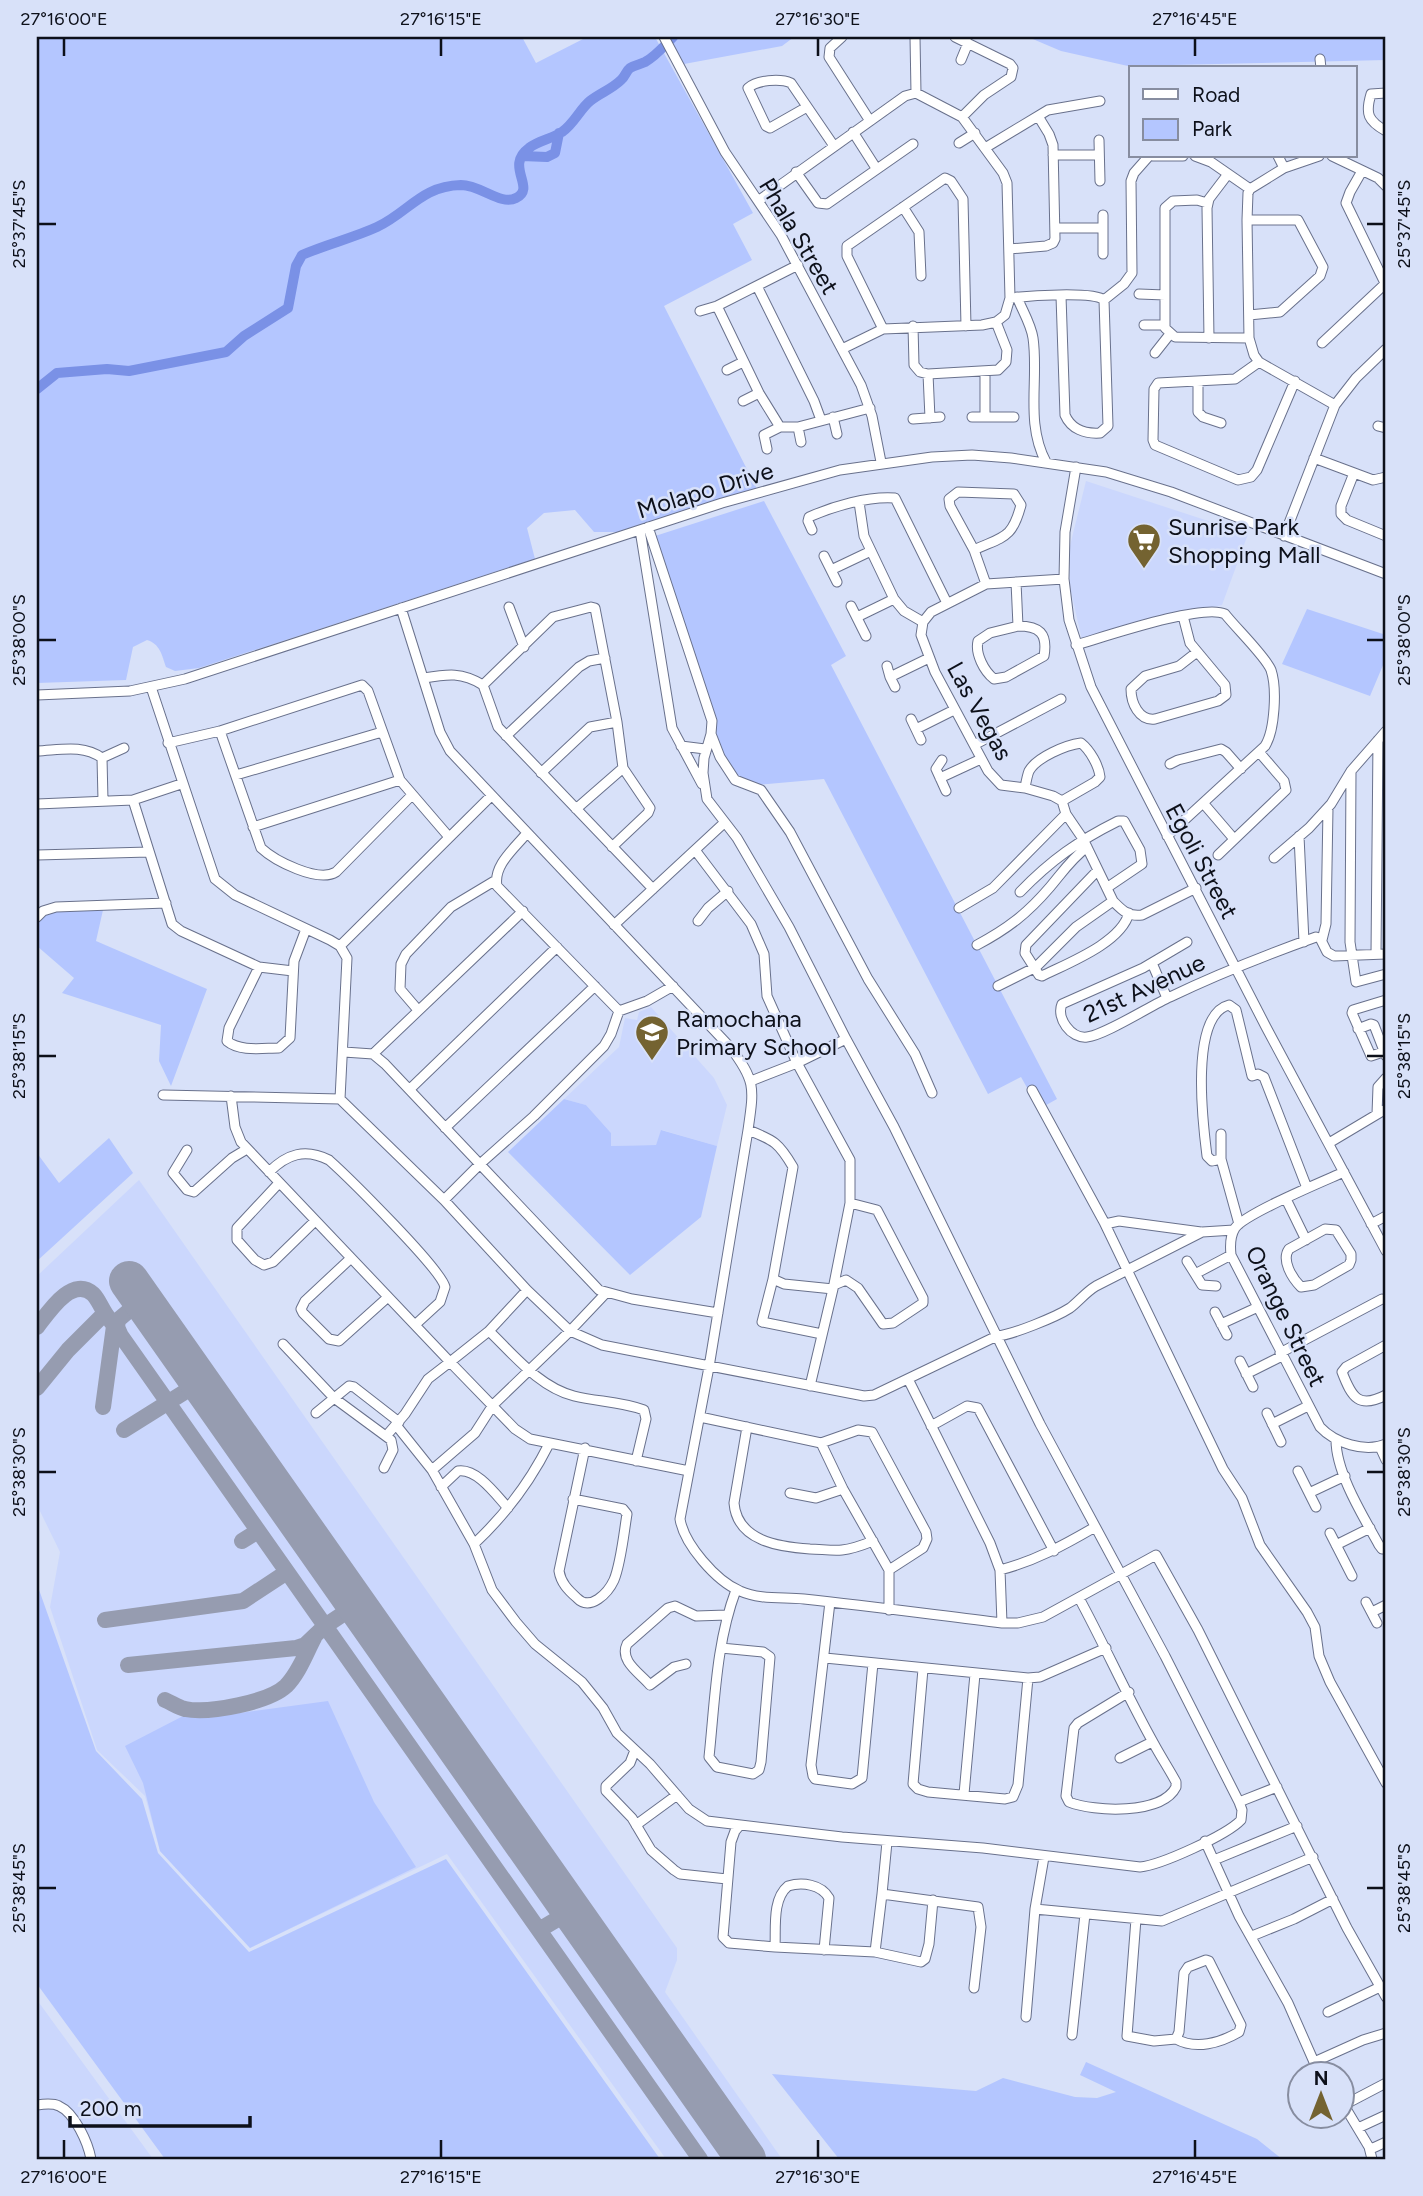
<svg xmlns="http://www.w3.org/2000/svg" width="1423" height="2196" font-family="Figtree,sans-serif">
	<rect width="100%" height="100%" fill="#d8e1f9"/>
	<path fill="#cbd7fd" d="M1086,481L1248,534L1222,605L1082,640L1070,587V546Z
		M651,1007L714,1078L727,1105L717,1146L662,1130L656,1145L611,1146V1133L586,1105L564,1099L619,1047L625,1018L637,1020L639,1012Z
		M139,1180L677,1948V1960L665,1992L782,2159H666L447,1854L250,1948L160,1851L145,1796L97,1750L50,1607L60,1552L37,1505V1276Z
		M37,2000L153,2159H37Z"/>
	<path fill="#b4c6ff" d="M37,37H522L536,63L587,37H655L753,213L733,224L752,260L664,306L757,489L623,532H594L575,510L544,513L527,528L535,559L199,668L175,671L166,667C162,655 160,644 147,640L133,647L126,680L37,683Z
		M669,37H794L782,46L684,64Z
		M1028,37H1386V60L1128,66L1061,51Z
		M764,501L846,656L831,665L1057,1099L1039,1109L1021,1077L988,1094L824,779L756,785L734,773L717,744L715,716L652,537Z
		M1307,609L1386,635V658L1370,696L1282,664Z
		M103,910L96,941L207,989L171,1086L159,1061L161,1025L62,993L74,978L37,946V913Z
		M564,1099L586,1105L611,1133V1146L656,1145L661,1130L717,1146L701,1217L630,1275L508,1152Z
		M109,1138L133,1173L37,1261V1153L59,1183Z
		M37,1584L96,1751L142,1799L158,1853L249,1952L446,1859L660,2159H165L37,1984Z
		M328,1701L374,1802L416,1867L250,1948L160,1851L143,1783L125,1746L187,1714L204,1717L217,1716Z
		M1086,2062L1257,2139L1282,2159H839L772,2074L976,2091L1003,2078L1075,2097L1097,2098L1116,2092L1080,2075Z"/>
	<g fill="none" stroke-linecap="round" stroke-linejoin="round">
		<path stroke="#7a91e6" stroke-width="10" d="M522,156L547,157L555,153L559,133
			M37,389L57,373L107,369L129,371L226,352L244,336L288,308L296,266L302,255C327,244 353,238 377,227C409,212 421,186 461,185C481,185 501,206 516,198C537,188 504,166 529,148C539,140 552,139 562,132C574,124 580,109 590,101C600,93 612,89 621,80C625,77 626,71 630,68C635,65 641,64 645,62C656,56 664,46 673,37"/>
		<path stroke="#969cb0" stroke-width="16" d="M37,1327C48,1313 72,1275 93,1294C98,1299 101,1307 105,1313
			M120,1334L117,1327L118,1320L137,1304L145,1305
			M37,1388L68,1350L105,1313L700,2159
			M103,1407L114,1326
			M124,1430L199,1383L202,1385
			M242,1541L258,1531
			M105,1620L243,1601L287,1572
			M128,1665L296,1648L305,1645L325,1626L355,1606
			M165,1700C172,1703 179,1708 185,1709C209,1714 269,1702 286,1686C299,1673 306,1653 314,1638
			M539,1930L571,1911"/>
		<path stroke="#969cb0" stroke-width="40" d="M129,1281L746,2159"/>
		<g stroke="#69718c" stroke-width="11">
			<path id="minor" d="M664,37L725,152L781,235L861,385L872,416L881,462
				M842,37L830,48L829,57L870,121
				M915,37L916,93
				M955,37L1010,64L1013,68L1011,77L984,95L962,117
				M1320,59L1321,68
				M961,60L968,43
				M1386,93L1371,94C1365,114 1368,121 1386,131
				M807,107L770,128L766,126L748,88C757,80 780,78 791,83L834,146
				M853,132L876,168
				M1099,140L1100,181
				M959,143L975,133
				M985,148L1048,110L1100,101
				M1053,155H1099
				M1153,156H1183
				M1195,156L1211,162L1250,189
				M1278,156L1284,168
				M1319,156L1284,168L1250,189L1248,193L1247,220L1249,338L1254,355L1259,362L1335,405
				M1332,156L1378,178L1386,186
				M1362,171L1350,192L1346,203L1385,283
				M796,172L818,203L827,204L913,144
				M758,201L905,96L916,93L962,117L1003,173L1007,183L1010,298L1005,315L996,322L982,325L883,329L842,349
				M1207,203L1197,200L1173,201L1165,208V328L1175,337L1249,338
				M903,207L919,232L921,276
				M1247,220H1298L1323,267L1320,276L1280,312L1249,315
				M1055,228H1103
				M1009,249L1046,246L1053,243L1055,239L1053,145L1049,134L1038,116
				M1103,254V215
				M757,286L814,401L821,420
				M1139,294L1165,295
				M1017,297C1022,310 1031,324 1033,338C1039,379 1025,423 1046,462
				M1010,298C1028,296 1093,291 1104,300L1108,426L1100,433C1085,434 1071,429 1065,415L1061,296
				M1104,300L1124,284L1132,273L1131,181L1134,173L1149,156
				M717,306L759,393L780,427
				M700,311L717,306L798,265
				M1144,325H1165
				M913,326L914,365L920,372L928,374L998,370L1006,362L1007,350L996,322
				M883,329L847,256V246L945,178L951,181L963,199L966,326
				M1209,338L1207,208L1209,199L1228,174
				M1322,343L1386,283
				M1155,353L1170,334
				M1259,362L1235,379L1158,383L1154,389L1153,440L1155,445L1238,480L1251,477L1257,470L1295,381
				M727,370L743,362
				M985,372V417
				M928,374L930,418
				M1198,381V412L1203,417L1221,423
				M743,401L759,393
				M833,417L837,434
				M972,417H1014
				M913,419L940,417
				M1378,426L1386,428
				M798,427L801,442
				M767,449L764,435L780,427H798L870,408
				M1314,458L1373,480L1386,477
				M1076,467L1065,532L1064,579L1069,620L1091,687L1266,1027L1386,1251
				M1354,473L1341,506V514L1347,520L1386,536
				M859,502L864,536L894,599L904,611L923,622
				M640,530L672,728L702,784
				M812,530L808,521L809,517C834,506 868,496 895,498L947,603
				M1284,536L1335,405L1356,378L1386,349
				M974,550C1004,536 1012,539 1021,505L1014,494L958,492L949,499L950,506L974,550L986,584
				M824,556L837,582
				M831,570L871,551
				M1064,579L986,584L931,612L923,622L921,635L935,672L988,771L1001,785L1025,788L1053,796L1062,801L1066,814L1083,839L1113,901C1122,910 1128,917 1142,915L1196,888
				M1016,582L1018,626L990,633L978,641C975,654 984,671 994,679L1006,677L1044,656C1048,633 1039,626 1018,626
				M851,606L866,636
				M509,607L524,647
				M401,608L440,732L450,751L730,1047C756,1081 754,1088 748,1130L709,1367L680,1519C684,1544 716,1581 740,1591C760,1600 782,1597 804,1599C870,1606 936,1615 1002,1623H1018L1043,1617L1156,1555L1198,1630L1347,1928L1386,1997
				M1183,616L1190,643L1225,685L1226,695L1218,701L1155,719C1139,721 1131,703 1131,689L1145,676L1179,666L1197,652
				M857,617L894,599
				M1076,645C1104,637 1203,603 1225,614C1235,627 1266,657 1271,670C1277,688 1275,730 1265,746L1167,836
				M887,666L890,677L929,658
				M890,677L895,687
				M424,678C448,674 462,672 483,685L498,727L653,889
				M483,685L553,617L591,607L595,608L617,722L623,768L650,808L648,813L612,847
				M151,687L215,879L235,895L330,940L340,946L347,958L340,1099L444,1200L527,1290L570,1331L602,1345L864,1396L874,1395L997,1336C1012,1335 1056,1317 1070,1308C1079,1301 1086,1292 1096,1286L1202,1232L1234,1230
				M37,695L130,691L185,679L722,503L840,470L932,457L972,455L1011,458L1106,472L1171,492L1386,574
				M911,719L921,740
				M916,729L954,710
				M220,731L261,848C275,861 318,883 336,872L412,795
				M711,734L720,757L735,780L761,790L790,832L868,979L915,1054L932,1093
				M506,736L579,667L589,661L605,658
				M168,743L220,731L362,685L368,691L400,780L449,837
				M974,745L1061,699
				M681,746L705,749
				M37,751C60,750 83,744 102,758
				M942,760L936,769L946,791
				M1170,764L1178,760L1221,749L1226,752L1241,769
				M1351,771L1350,942L1356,982L1386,974
				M541,773L590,727L617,722
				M236,775L382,732
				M940,778L981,759
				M1025,788C1026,782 1027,776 1029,771C1037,757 1066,745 1081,743C1090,750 1099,766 1100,777L1095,782L1062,801
				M103,800L102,758L124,748
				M133,800L172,924L181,931L259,967L293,971
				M37,804L133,800L181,784
				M1204,804L1234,839
				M576,809L623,768
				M253,827L400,780
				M527,833C515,848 493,865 497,886L619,1011
				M1299,836L1304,942
				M695,850L751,924L764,954L767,996L797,1063L850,1160V1203L833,1289L810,1386
				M37,855L149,852
				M1218,855L1286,790L1284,781L1259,752
				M1274,858L1309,828L1331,804L1351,771L1386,731
				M1098,870L1026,945L1025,953L1039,975L1042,976C1068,963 1121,943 1129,913
				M1020,892C1051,860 1078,841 1118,821H1124L1140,850L1142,864L1108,887
				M959,908L993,888L1066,814
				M37,917L43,911L56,907L166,903
				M698,921L708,908L728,891
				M614,925L724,823
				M1322,940L1326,924L1328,808
				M1187,942L1143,968L1062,1004C1056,1018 1071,1039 1087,1037C1105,1035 1150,1006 1170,997C1218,974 1266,955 1316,937L1320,938L1327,952L1334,956L1386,954
				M977,945C1007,929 1027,914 1050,887C1062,873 1071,859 1087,847
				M340,946L491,796
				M1376,954L1378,740
				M1152,963L1167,998
				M259,967L229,1028L227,1041C240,1052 263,1048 279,1048L290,1038L294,961L306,929
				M998,986L1036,967L1076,927L1113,901
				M1386,1000L1353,1010L1352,1013L1371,1056L1386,1051
				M418,1010L400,989L401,964L406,954L451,907L496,880
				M1358,1029L1371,1024L1374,1025L1386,1056
				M344,1052L373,1054L385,1064L599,1290L632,1299L718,1313
				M373,1054L523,911
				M751,1081L797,1063L846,1039
				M410,1089L557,947
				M1032,1090L1104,1222L1223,1469L1242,1498L1260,1545L1307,1612L1315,1627L1319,1656L1330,1682L1386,1783
				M163,1095L340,1099
				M231,1096L235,1127L241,1142L450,1362L489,1331L527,1290
				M1377,1114L1378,1087L1386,1078
				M445,1128L595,986
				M748,1130C774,1140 779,1143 793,1167L773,1279L784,1284L833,1289
				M1221,1134V1159L1239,1224
				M1329,1143L1386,1109
				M187,1150L173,1173L187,1190L194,1192L232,1158L247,1149
				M1221,1159L1212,1161L1207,1156C1203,1125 1189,1015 1229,1005L1236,1010L1252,1076L1258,1074L1264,1077L1307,1188
				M269,1172C287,1154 305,1148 329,1160C348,1177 441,1269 445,1287L440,1302L416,1324
				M1344,1172C1324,1181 1246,1213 1235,1228C1230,1236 1230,1246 1231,1255L1320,1427C1335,1443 1365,1453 1386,1444
				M279,1183L237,1228V1240L255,1260L264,1265L273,1262L315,1221
				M1286,1199L1306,1240
				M444,1200L480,1164L534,1116L604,1046L611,1034L619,1011L647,1001L673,986
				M1105,1224L1119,1221L1201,1232
				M1371,1224L1386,1216
				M1325,1229L1336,1230L1351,1254V1260L1349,1265L1314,1285L1301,1287C1292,1278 1281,1260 1289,1249Z
				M350,1259L305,1301L301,1309L303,1313L329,1339L339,1341L388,1297
				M1187,1261L1202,1285L1216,1286
				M1195,1274L1231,1255
				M773,1279L762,1322L822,1334
				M834,1285L846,1280L858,1288L883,1324L893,1323L923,1303V1298L877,1210L850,1203
				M1215,1312L1227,1335
				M1221,1324L1258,1307
				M489,1331C514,1355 539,1387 574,1396C598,1402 619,1401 644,1410L646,1419L636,1461
				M283,1344L334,1398L391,1440L393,1450L384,1468
				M1386,1345L1346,1367L1342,1372C1352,1398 1359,1409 1386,1395
				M1280,1353L1382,1299
				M1240,1361L1253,1387
				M1246,1374L1282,1356
				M908,1379L990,1543L1000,1570L1002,1623
				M316,1413L349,1386L354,1387L399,1422
				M1267,1413L1281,1442
				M700,1417L821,1443L843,1489L889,1570V1610
				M1272,1424L1308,1406
				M396,1425L432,1470L474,1544L492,1590L516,1622L535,1644L582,1682L603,1708L617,1733L650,1764L689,1809L707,1821L842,1837L983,1848L1140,1867C1161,1865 1227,1835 1241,1820L1242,1810L1239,1802L1165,1656L1040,1424L894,1127L846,1039L789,927L737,838L707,799L703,773L704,758L711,734L712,721L648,527
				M931,1426L967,1406L978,1408L1054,1551
				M747,1427L734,1503C737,1541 779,1547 810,1549C820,1549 832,1551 842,1550C853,1549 863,1545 873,1541
				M387,1435L405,1414L428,1379L450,1362L515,1429L530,1439L689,1471
				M1336,1440C1336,1473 1363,1516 1379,1545L1382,1549H1386
				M821,1443L858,1430L872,1432L926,1532L927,1539L923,1548L889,1570
				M1380,1447L1386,1460
				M432,1470L475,1433L493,1405L570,1331L606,1293
				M1298,1471L1316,1507
				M441,1487L458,1471C477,1468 496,1495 508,1508
				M790,1493L816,1498L843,1489
				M1309,1493L1345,1476
				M573,1499L623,1509L627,1514C624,1532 621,1563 614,1580C608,1593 590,1612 577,1598C568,1590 561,1583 559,1571L585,1448
				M1330,1533L1352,1576
				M474,1544C505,1515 530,1482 549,1444
				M1336,1545L1370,1528
				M1000,1570C1035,1561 1064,1545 1095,1527
				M1079,1598C1105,1646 1127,1696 1154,1744C1161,1757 1169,1769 1176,1782V1787C1162,1815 1094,1812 1069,1802L1066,1796L1074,1728L1078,1723L1129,1692
				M830,1602L811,1765L813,1776L815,1779L852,1784L862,1778L873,1663
				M1366,1602L1377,1623
				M1372,1612L1386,1605
				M721,1648L763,1652L770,1657L761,1762L759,1770L753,1774L717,1767L709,1757C715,1701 716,1643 736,1590
				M825,1658L1028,1678L1040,1677L1106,1648
				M686,1664L674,1667L650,1685C640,1673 619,1661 627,1644L668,1608L675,1606L696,1616L727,1615
				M923,1669L913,1784L918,1789L928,1792L1005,1799L1013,1797L1018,1785L1028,1678
				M635,1750L630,1763L606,1786V1791L632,1818L651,1850L674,1870L680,1874L727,1879
				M1120,1758L1152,1742
				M964,1794L975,1674
				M1239,1802L1277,1787
				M636,1825L677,1795
				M740,1825L735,1831L731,1842L723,1937L729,1943L775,1947C776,1928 772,1899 788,1886C802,1882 821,1884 829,1898L824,1950
				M1205,1841L1239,1916L1288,2003L1314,2062L1323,2074
				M887,1842L882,1894L978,1907L981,1927L974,1988
				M1214,1860L1297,1826
				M1035,1909L1162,1921L1313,1857
				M1136,1919L1127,2036L1154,2041L1176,2039L1179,2032L1184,1973L1188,1967L1206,1960L1209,1961L1241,2025L1239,2032C1220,2043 1196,2050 1176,2039
				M1252,1936L1294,1919L1333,1899
				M775,1947L875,1952L921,1962L925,1959L929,1944L933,1900
				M875,1952L882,1894
				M1328,2012L1380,1987
				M1026,2017L1035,1909L1044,1857
				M1072,2035L1085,1914
				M1314,2062L1363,2040L1386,2033
				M1342,2102L1369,2147L1373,2148L1386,2142
				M37,2105C44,2104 53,2103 59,2106C75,2113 88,2143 91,2159
				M1344,2105L1386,2083
				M1358,2128L1386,2115
				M1369,2147L1372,2159"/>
		</g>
		<use href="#minor" stroke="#fff" stroke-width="9"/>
	</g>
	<path fill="none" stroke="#0d101a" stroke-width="2.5" d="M64,38V56M441,38V56M818,38V56M1195,38V56M38,224H56M1367,224H1384M38,640H56M1367,640H1384M38,1056H56M1367,1056H1384M38,1472H56M1367,1472H1384M38,1888H56M1367,1888H1384M64,2140V2158M441,2140V2158M818,2140V2158M1195,2140V2158"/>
	<defs>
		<g id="supermarket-pin" transform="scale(1.75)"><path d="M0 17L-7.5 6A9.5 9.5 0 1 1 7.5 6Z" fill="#746331" stroke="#d8e1f9"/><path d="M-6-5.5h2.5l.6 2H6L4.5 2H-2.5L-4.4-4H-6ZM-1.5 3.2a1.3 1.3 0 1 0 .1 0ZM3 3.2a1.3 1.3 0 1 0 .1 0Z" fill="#fff"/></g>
		<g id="school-pin" transform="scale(1.75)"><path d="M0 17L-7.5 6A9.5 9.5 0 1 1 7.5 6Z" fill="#746331" stroke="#d8e1f9"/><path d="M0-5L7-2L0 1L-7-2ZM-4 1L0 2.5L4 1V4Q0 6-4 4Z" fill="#fff"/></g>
	</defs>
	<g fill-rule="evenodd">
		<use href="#supermarket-pin" x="1144" y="540"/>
		<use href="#school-pin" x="652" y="1032"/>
	</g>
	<g text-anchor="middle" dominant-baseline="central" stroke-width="5" stroke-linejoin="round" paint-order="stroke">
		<g font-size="24" fill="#0d101a" stroke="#d8e1f9">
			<text transform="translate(799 236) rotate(59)">Phala Street</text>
			<text transform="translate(705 490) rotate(-17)">Molapo Drive</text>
			<text transform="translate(980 711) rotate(61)">Las Vegas</text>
			<text transform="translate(1202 861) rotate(62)">Egoli Street</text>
			<text transform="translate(1144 988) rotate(-25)">21st Avenue</text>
			<text transform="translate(1286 1316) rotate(64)">Orange Street</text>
		</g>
		<g font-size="24" fill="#0d101a" stroke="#d8e1f9" text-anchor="start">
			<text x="1168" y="526">Sunrise Park<tspan x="1168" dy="28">Shopping Mall</tspan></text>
			<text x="676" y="1018">Ramochana<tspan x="676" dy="28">Primary School</tspan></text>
		</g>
	</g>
	<rect width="1423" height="2196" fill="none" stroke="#d8e1f9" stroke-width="77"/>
	<rect x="1129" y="66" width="228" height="91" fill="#d8e1f9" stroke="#878da0" stroke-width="2"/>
	<rect x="1143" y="89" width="35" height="10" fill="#ffffff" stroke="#878da0" stroke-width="2"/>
	<text x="1192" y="102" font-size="21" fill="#0d101a">Road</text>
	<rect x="1143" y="119" width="35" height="21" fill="#b4c6ff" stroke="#878da0" stroke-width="2"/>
	<text x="1192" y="136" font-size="21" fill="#0d101a">Park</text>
	<g transform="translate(1321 2095)"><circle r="33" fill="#d8e1f9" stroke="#878da0" stroke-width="2"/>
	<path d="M0-5L12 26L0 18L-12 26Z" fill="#746331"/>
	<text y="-10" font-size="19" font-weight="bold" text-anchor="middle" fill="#0d101a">N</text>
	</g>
	<path d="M70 2116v10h180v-10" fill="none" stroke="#0d101a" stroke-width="3.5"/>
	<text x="80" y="2116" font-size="21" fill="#0d101a" stroke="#d8e1f9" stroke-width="5" paint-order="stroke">200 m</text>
	<rect x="38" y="38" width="1346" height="2120" fill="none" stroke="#0d101a" stroke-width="2.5"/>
	<g font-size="18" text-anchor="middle" fill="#0d101a">
		<text x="64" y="25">27°16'00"E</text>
		<text x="441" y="25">27°16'15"E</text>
		<text x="818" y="25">27°16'30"E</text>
		<text x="1195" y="25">27°16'45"E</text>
		<text transform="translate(19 224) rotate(-90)" y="6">25°37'45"S</text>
		<text transform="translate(1404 224) rotate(-90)" y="6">25°37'45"S</text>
		<text transform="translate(19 640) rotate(-90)" y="6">25°38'00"S</text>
		<text transform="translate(1404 640) rotate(-90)" y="6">25°38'00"S</text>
		<text transform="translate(19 1056) rotate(-90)" y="6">25°38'15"S</text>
		<text transform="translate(1404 1056) rotate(-90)" y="6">25°38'15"S</text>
		<text transform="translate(19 1472) rotate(-90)" y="6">25°38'30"S</text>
		<text transform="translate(1404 1472) rotate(-90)" y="6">25°38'30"S</text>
		<text transform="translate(19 1888) rotate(-90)" y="6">25°38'45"S</text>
		<text transform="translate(1404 1888) rotate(-90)" y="6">25°38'45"S</text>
		<text x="64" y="2183">27°16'00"E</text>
		<text x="441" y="2183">27°16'15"E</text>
		<text x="818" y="2183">27°16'30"E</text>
		<text x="1195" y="2183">27°16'45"E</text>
	</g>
</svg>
